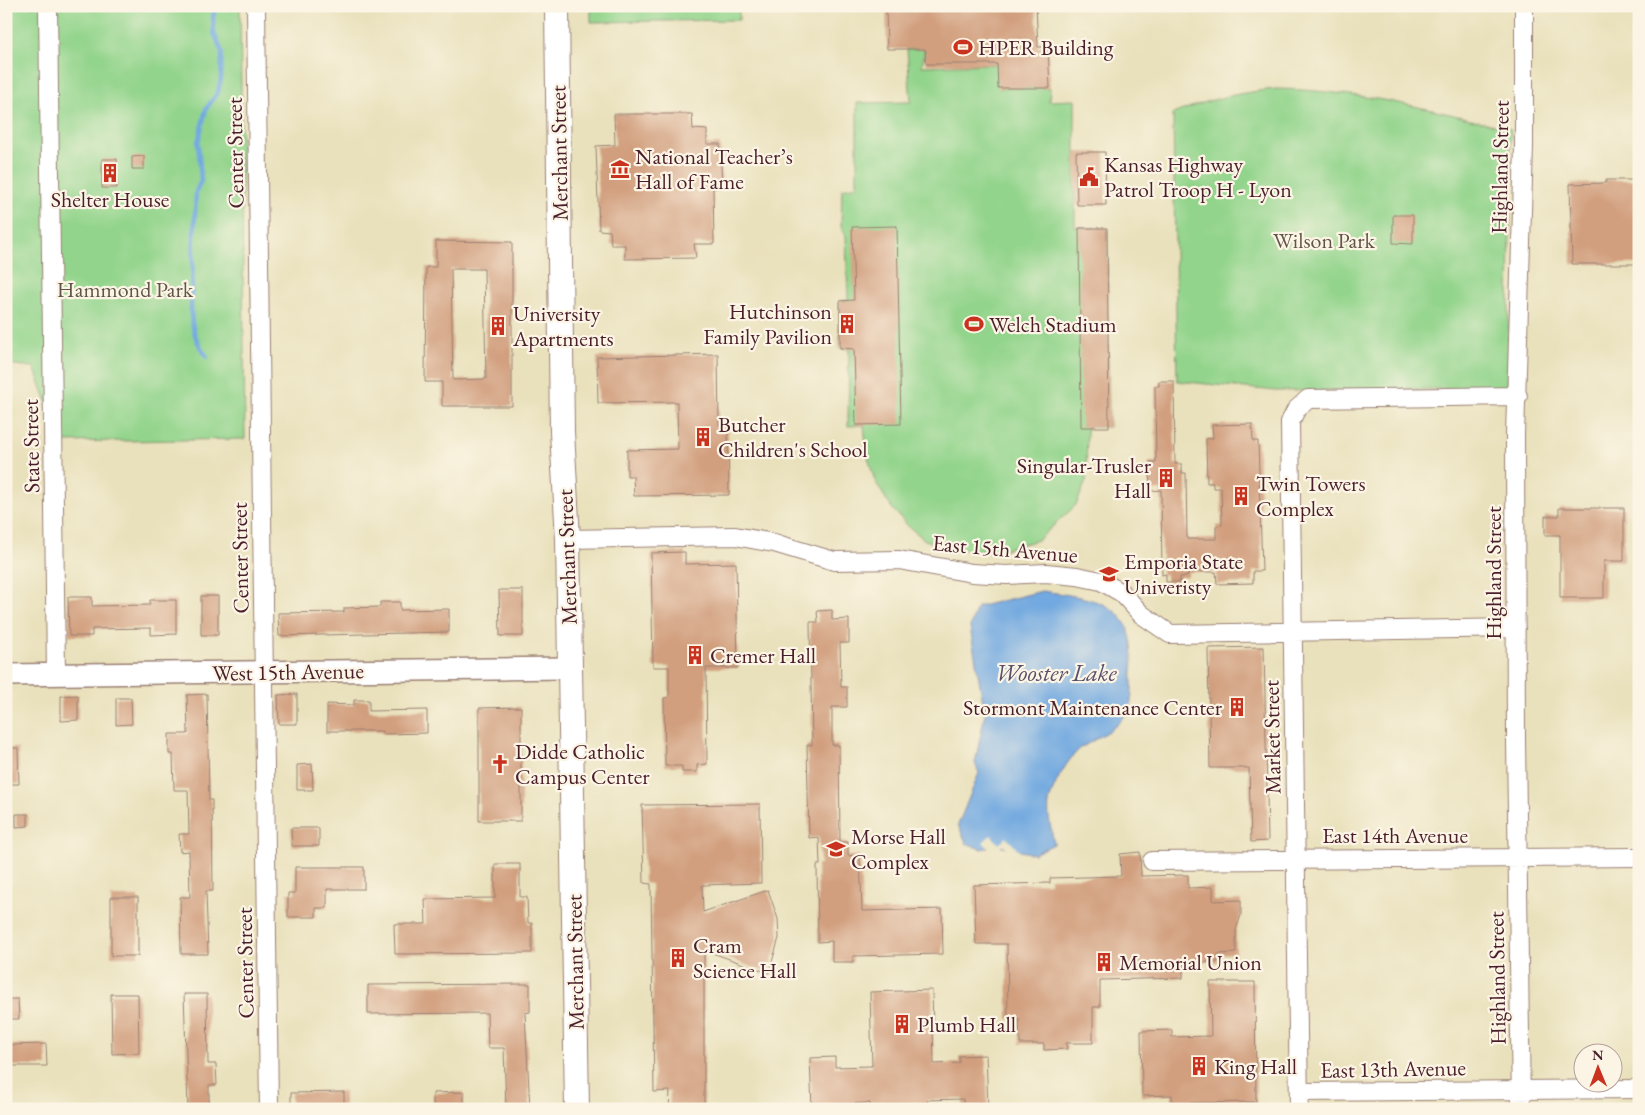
<svg xmlns="http://www.w3.org/2000/svg" width="1645" height="1115" font-family="'EB Garamond',serif">
	<rect width="100%" height="100%" fill="#fcf5e5"/>
	<filter id="ink" filterUnits="userSpaceOnUse"><feTurbulence type="fractalNoise" baseFrequency=".02" numOctaves="2"/><feDisplacementMap in="SourceGraphic" scale="10" xChannelSelector="R" yChannelSelector="G"/><feConvolveMatrix kernelMatrix="1 2 1 2 8 2 1 2 1" color-interpolation-filters="sRGB"/></filter>
	<filter id="wash" filterUnits="userSpaceOnUse"><feTurbulence type="fractalNoise" baseFrequency=".0096" numOctaves="4" result="noise"/><feDisplacementMap in="SourceGraphic" scale="20" xChannelSelector="R" yChannelSelector="G"/><feGaussianBlur stdDeviation="1.12" result="paint"/><feColorMatrix in="noise" values="0 0 0 0 0 0 0 0 0 0 0 0 0 0 0 0 0 1.4 0 .05"/><feComposite in="paint" operator="in"/></filter>
	<g filter="url(#wash)">
		<rect width="100%" height="100%" fill="#e9e1bc"/>
		<path fill="#92d48b" stroke="#6e7a5b" d="M6,6H240L245,439L62,442L34,367L6,364Z
			M591,6H739V20L591,22Z
			M907,49H925L922,66L997,64L999,88H1050L1049,101L1075,100V227L1107,228L1109,427H1087L1086,481L1076,505L1038,540L994,552L955,549L925,540L908,526L891,507L875,481L867,454L864,425L848,426L849,349L840,348V301L848,300L846,236L841,226L842,189L857,186V103L911,102Z
			M1276,89C1356,90 1434,110 1511,129L1508,388L1276,391L1177,381L1173,114C1210,99 1236,93 1276,89Z"/>
		<path fill="#72a9e0" stroke="#5e6486" d="M1042,591C1098,599 1139,602 1132,673C1132,684 1133,702 1128,711C1116,730 1103,734 1084,746C1070,754 1052,786 1049,803C1047,815 1052,832 1054,844L1034,854L998,846L981,849L967,844L958,825L979,773L975,763L985,714L970,627L977,607Z"/>
		<path fill="#e9e1bc" d="M991,835L999,844L1006,837L1022,854L1009,851L1003,845L998,849L990,850L983,842Z"/>
		<g fill="none" stroke-linecap="round" stroke-linejoin="round">
			<path stroke="#72a9e0" stroke-width="4.5" d="M207,357C195,341 191,327 191,307L196,191L201,181L198,142L206,109L218,92L221,78L222,52L214,33L213,17L216,6"/>
		</g>
		<g id="blocks">
			<path fill="#d19f7e" fill-rule="evenodd" d="M886,6H1036L1038,47H1048L1050,88H998L997,64H926L925,49H887Z
				M614,114H692L693,129L707,130V144H720L722,188H713L714,244H694L696,258L625,259V245H611L610,231L599,230L596,146L615,145Z
				M1076,152H1105L1106,205H1077Z
				M144,156V169H132V157Z
				M102,159H117V188H102Z
				M1606,180H1639V264H1572L1570,184L1606,183Z
				M1393,215H1413V244L1393,243Z
				M897,226L901,424L856,425L854,349L840,348V301L854,300L852,227Z
				M1079,228H1107L1109,427H1081Z
				M436,241L512,242V406H442V382H425L426,267H436ZM451,269H484L486,379L453,380Z
				M718,354L719,425H728L729,495L634,496L633,476H627V450L678,449L677,402L598,403L597,357Z
				M1159,381H1174L1175,464H1182V473H1186L1187,539H1216V526L1222,525L1221,488H1213V483H1207L1206,439L1213,438L1212,425L1252,424L1253,441H1258L1262,571H1253V583L1217,584L1216,572H1188V576L1180,577V582H1166V574L1162,575L1161,490L1150,491L1149,462H1156L1155,386H1159Z
				M1559,508H1624V561H1604V598H1560V535H1545V516H1559Z
				M685,552V564L736,563L738,668H706L707,764L697,765V772H682V766H665L664,698L669,697V667H653L651,553Z
				M499,590H523V636H500Z
				M201,596H218V635H201Z
				M68,597H92V606L150,605V600H176V634L151,635V628L92,629V636H69Z
				M380,602H400V610L449,609V632L279,636L278,613L344,612V608L380,607Z
				M832,610V620L849,619V643H840L841,687H847V707H832V745H839L840,842H848V856L860,855L862,911L942,909L943,954L853,956V962H832V941L818,942L817,865H820L819,837L809,838L807,745H812L810,622H818L817,611Z
				M1264,647L1268,841L1251,842L1249,768H1210L1208,648Z
				M207,694L209,800H212L213,891H206L208,954H181L180,897H190L189,851L180,852L179,834H189L188,790H174L173,754H169V734H188L187,695Z
				M297,694V724H279L278,695Z
				M78,695V720L61,721V696Z
				M116,698H131L132,724L116,725Z
				M354,700H369V711L427,710V733L382,734V731H327V704L354,705Z
				M521,707V821H479V708Z
				M6,748H18L19,784H6Z
				M312,764L313,790H297V765Z
				M760,804L761,883L702,885L703,912L768,890L778,919L779,938L771,965L769,973L704,950V1109H669L670,1091L654,1092L651,884L644,883L642,805Z
				M16,814H28V826L16,827Z
				M291,828H319V846H292Z
				M1140,852L1141,876L1188,875V888L1213,887V901L1241,900V915L1236,930V953L1218,954V962H1183V978L1100,980V1007H1093V1043H1066L1067,1049L1044,1050V1044H1020L1019,1019H1008L1007,944H976L974,885L1050,883V878L1121,876L1120,854Z
				M495,864H520V897H527L528,923H532V953L395,954L394,924H426L425,899L495,898Z
				M295,867H364V889H327V908H316V917H288V893H295Z
				M111,897H138V956H111Z
				M1210,982H1255L1256,1102L1172,1103V1095L1142,1096L1141,1031L1172,1030V1037L1211,1036Z
				M530,984V1012L525,1013L530,1109H506L504,1048H488L487,1013L368,1014V985Z
				M932,990L934,1064L959,1063V1056L986,1055L988,1108L963,1109V1099L927,1100L928,1109H870V1103L837,1104V1109H812L810,1058L835,1057V1067L872,1066L870,992Z
				M111,994H138L139,1053L112,1054Z
				M184,994H207L208,1064H216L217,1085H209V1109H188Z
				M6,999H18L19,1019H6Z
				M46,1044L47,1066H6V1045Z
				M344,1092V1109H291V1093Z
				M464,1092V1109H433V1093Z"/>
		</g>
	</g>
	<g filter="url(#ink)">
		<use href="#blocks" fill-opacity="0" stroke="#9a8074" stroke-width="1"/>
		<g fill="none" stroke-linecap="round" stroke-linejoin="round">
			<g stroke="#9a8074" stroke-width="20">
				<path id="minor" d="M48,6L56,674
					M256,6L269,1109
					M568,539L735,536L774,543L834,561L899,560L972,573L1007,575L1046,573L1077,576L1101,581L1122,593L1141,614L1170,634L1516,628
					M1152,861L1639,857
					M1299,1092L1639,1089
					M1299,1109L1290,422L1296,410L1308,399L1518,396
					M1521,1109L1516,740L1515,435L1524,147V6"/>
			</g>
			<g stroke="#9a8074" stroke-width="24">
				<path id="tertiary" d="M6,675L570,668"/>
			</g>
			<g stroke="#9a8074" stroke-width="26">
				<path id="secondary" d="M557,6L562,432L568,539L577,1109"/>
			</g>
			<use href="#minor" stroke="#fff" stroke-width="18"/>
			<use href="#tertiary" stroke="#fff" stroke-width="21"/>
			<use href="#secondary" stroke="#fff" stroke-width="24"/>
		</g>
	</g>
	<defs>
		<g id="stadium-bare" transform="scale(1.5)"><path d="M0-5a6.5 5 0 1 0 0 10a6.5 5 0 1 0 0-10ZM-3.5-1.8h7v3.6h-7Z" fill="#c8321e" stroke="#fcf5e5" stroke-width="2.5" paint-order="stroke"/></g>
		<g id="museum-bare" transform="scale(1.5)"><path d="M0-6L6-3V-2H-6V-3ZM-5-1h2V3h-2ZM-1-1h2V3h-2ZM3-1h2V3H3ZM-6 4H6V6H-6Z" fill="#c8321e" stroke="#fcf5e5" stroke-width="2.5" paint-order="stroke"/></g>
		<g id="building-bare" transform="scale(1.5)"><path d="M-4-6H4V6H1V3H-1V6H-4ZM-2.5-4.3h1.7v1.8h-1.7ZM.8-4.3h1.7v1.8H.8ZM-2.5-1h1.7V.8h-1.7ZM.8-1h1.7V.8H.8Z" fill="#c8321e" stroke="#fcf5e5" stroke-width="2.5" paint-order="stroke"/></g>
		<g id="civic-bare" transform="scale(1.5)"><path d="M-.6-6.5H3V-4.5H.6V-3L4-1V1h2V6H-6V1h2V-1L-.6-3ZM-1.2 2.5V6h2.4V2.5Z" fill="#c8321e" stroke="#fcf5e5" stroke-width="2.5" paint-order="stroke"/></g>
		<g id="university-bare" transform="scale(1.5)"><path d="M0-5L7-2L0 1L-7-2ZM-4 1L0 2.5L4 1V4Q0 6-4 4Z" fill="#c8321e" stroke="#fcf5e5" stroke-width="2.5" paint-order="stroke"/></g>
		<g id="church-bare" transform="scale(1.5)"><path d="M-1.2-6h2.4v3.5h3.3v2.4h-3.3V6h-2.4V-.1h-3.3v-2.4h3.3Z" fill="#c8321e" stroke="#fcf5e5" stroke-width="2.5" paint-order="stroke"/></g>
	</defs>
	<g fill-rule="evenodd">
		<use href="#stadium-bare" x="963" y="47"/>
		<use href="#museum-bare" x="620" y="169"/>
		<use href="#building-bare" x="110" y="173"/>
		<use href="#civic-bare" x="1089" y="177"/>
		<use href="#building-bare" x="847" y="324"/>
		<use href="#stadium-bare" x="974" y="324"/>
		<use href="#building-bare" x="498" y="326"/>
		<use href="#building-bare" x="703" y="437"/>
		<use href="#building-bare" x="1166" y="478"/>
		<use href="#building-bare" x="1241" y="496"/>
		<use href="#university-bare" x="1109" y="574"/>
		<use href="#building-bare" x="695" y="655"/>
		<use href="#building-bare" x="1237" y="707"/>
		<use href="#church-bare" x="500" y="764"/>
		<use href="#university-bare" x="836" y="849"/>
		<use href="#building-bare" x="678" y="958"/>
		<use href="#building-bare" x="1104" y="962"/>
		<use href="#building-bare" x="902" y="1024"/>
		<use href="#building-bare" x="1199" y="1066"/>
	</g>
	<g text-anchor="middle" dominant-baseline="central" stroke-width="4.5" stroke-linejoin="round" paint-order="stroke">
		<g font-size="22" fill="#4a1f2b" stroke="#fcf5e5" text-anchor="start">
			<text x="978" y="47">HPER Building</text>
			<text x="635" y="156">National Teacher’s<tspan x="635" dy="25">Hall of Fame</tspan></text>
			<text x="1104" y="164">Kansas Highway<tspan x="1104" dy="25">Patrol Troop H - Lyon</tspan></text>
			<text x="110" y="199" text-anchor="middle">Shelter House</text>
			<text x="832" y="311" text-anchor="end">Hutchinson<tspan x="832" dy="25">Family Pavilion</tspan></text>
			<text x="513" y="313">University<tspan x="513" dy="25">Apartments</tspan></text>
			<text x="989" y="324">Welch Stadium</text>
			<text x="718" y="424">Butcher<tspan x="718" dy="25">Children's School</tspan></text>
			<text x="1151" y="465" text-anchor="end">Singular-Trusler<tspan x="1151" dy="25">Hall</tspan></text>
			<text x="1256" y="483">Twin Towers<tspan x="1256" dy="25">Complex</tspan></text>
			<text x="1124" y="561">Emporia State<tspan x="1124" dy="25">Univeristy</tspan></text>
			<text x="710" y="655">Cremer Hall</text>
			<text x="1222" y="707" text-anchor="end">Stormont Maintenance Center</text>
			<text x="515" y="751">Didde Catholic<tspan x="515" dy="25">Campus Center</tspan></text>
			<text x="851" y="836">Morse Hall<tspan x="851" dy="25">Complex</tspan></text>
			<text x="693" y="945">Cram<tspan x="693" dy="25">Science Hall</tspan></text>
			<text x="1119" y="962">Memorial Union</text>
			<text x="917" y="1024">Plumb Hall</text>
			<text x="1214" y="1066">King Hall</text>
		</g>
		<g font-size="22" fill="#4a1f2b" stroke="#fcf5e5">
			<text transform="translate(235 153) rotate(-91)">Center Street</text>
			<text transform="translate(559 153) rotate(-91)">Merchant Street</text>
			<text transform="translate(1500 167) rotate(-89)">Highland Street</text>
			<text transform="translate(31 446) rotate(-91)">State Street</text>
			<text transform="translate(1005 549) rotate(5)">East 15th Avenue</text>
			<text transform="translate(567 557) rotate(-92)">Merchant Street</text>
			<text transform="translate(240 558) rotate(-91)">Center Street</text>
			<text transform="translate(1493 573) rotate(-90)">Highland Street</text>
			<text transform="translate(288 672) rotate(-1)">West 15th Avenue</text>
			<text transform="translate(1272 737) rotate(-91)">Market Street</text>
			<text x="1395" y="835">East 14th Avenue</text>
			<text transform="translate(575 962) rotate(-91)">Merchant Street</text>
			<text transform="translate(245 963) rotate(-91)">Center Street</text>
			<text transform="translate(1497 978) rotate(-91)">Highland Street</text>
			<text transform="translate(1393 1069) rotate(-1)">East 13th Avenue</text>
		</g>
		<g font-size="22" fill="#605548" stroke="#fcf5e5">
			<text x="1324" y="240">Wilson Park</text>
			<text x="125" y="289">Hammond Park</text>
		</g>
		<g font-size="24" font-style="italic" fill="#584f6a" stroke="#fcf5e5">
			<text x="1056" y="672">Wooster Lake</text>
		</g>
	</g>
	<rect width="1645" height="1115" fill="none" stroke="#fcf5e5" stroke-width="25"/>
	<g transform="translate(1598 1068) rotate(359)"><circle r="24" fill="#fcf5e5" stroke="#b59f9b"/>
	<path d="M0-4L9 19L0 12L-9 19Z" fill="#c8321e"/>
	<text y="-8" font-size="14" font-weight="bold" text-anchor="middle" fill="#4a1f2b">N</text>
	</g>
</svg>
